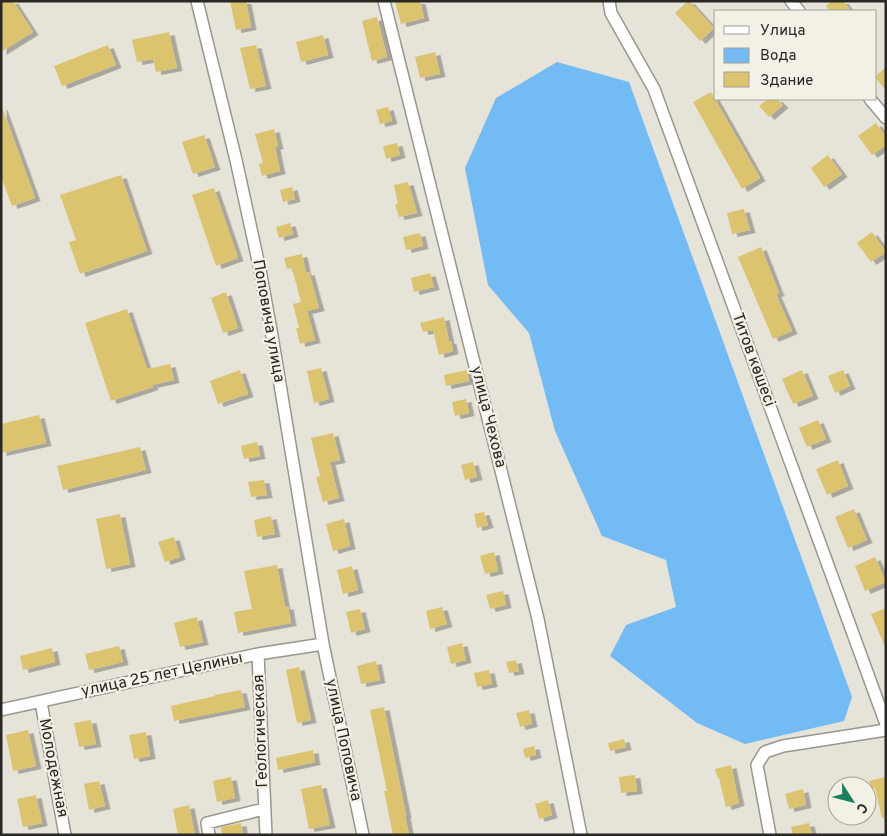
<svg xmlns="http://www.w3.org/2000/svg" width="887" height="836" font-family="Overpass,sans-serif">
	<defs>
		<filter id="shadow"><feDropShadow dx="5.5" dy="3" stdDeviation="0" flood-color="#0004"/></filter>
	</defs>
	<rect width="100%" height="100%" fill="#e6e3d8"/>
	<path fill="#73bbf4" d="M557,62L629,82L852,697L844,721L745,744L697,723L610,656L626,625L676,607L666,560L602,536L555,431L529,333L488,285L465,168L496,98Z"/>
	<path fill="#dcc46e" filter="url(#shadow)" d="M1,1H13L33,32L1,52Z
		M230,1H246L251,27L236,30Z
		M395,1H420L424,18L401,24Z
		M688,1H689L714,28L700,41L675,13Z
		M831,1H843L851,11H830L826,6Z
		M377,17L387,57L372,61L362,21Z
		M169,32L177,68L156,72L153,59L137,62L132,40Z
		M323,35L328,55L301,62L296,42Z
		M108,45L116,65L62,86L54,66Z
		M256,45L266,86L250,89L240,48Z
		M435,52L440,74L420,78L415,57Z
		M886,67V90L876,79V76Z
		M711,92L760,178L742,189L693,102Z
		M768,99H777L783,105L769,117L759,106Z
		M1,107H2L35,198L12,206L1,177Z
		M388,107L392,121L380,124L376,110Z
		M876,123L886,137V145L872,155L858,136Z
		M274,129L278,146L275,147L280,171L262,176L259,164L263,163L255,134Z
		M204,135L215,167L193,174L182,142Z
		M397,143L400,155L386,159L383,146Z
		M828,155L842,174L824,187L811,168Z
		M121,175L147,251L80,274L69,242L76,240L60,195Z
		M408,182L417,213L399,217L395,205L398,204L394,185Z
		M292,187L295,199L283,202L280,190Z
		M214,188L238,258L216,266L192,195Z
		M744,209L750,230L732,234L727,213Z
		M290,223L293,234L279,238L276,227Z
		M872,232L886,252L871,262L857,243Z
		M420,233L423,246L406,250L403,237Z
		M761,247L779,293L776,294L792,331L773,339L738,257Z
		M302,254L306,273L309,272L319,308L307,311L315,340L300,344L296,328H299L293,304L301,302L292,268L287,269L284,258Z
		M430,273L434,287L414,292L411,278Z
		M226,292L238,328L223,333L211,298Z
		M127,309L147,369L170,364L174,380L152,385L153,387L111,401L85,323Z
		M444,317L449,341H451L453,351L439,355L433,330L423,332L420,323Z
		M321,368L329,399L314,403L307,371Z
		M240,370L248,394L218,404L210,381Z
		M467,370L469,381L446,386L444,375Z
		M802,370L813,396L793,404L782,379Z
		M843,370L850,386L835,393L828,376Z
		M466,399L469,413L455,416L452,402Z
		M39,415L46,443L1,453V424Z
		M818,420L826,439L807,447L799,428Z
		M333,433L340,460L330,462L339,498L323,502L316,477L320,476L311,438Z
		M257,442L260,456L244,459L241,446Z
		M140,447L146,470L63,490L57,466Z
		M838,460L848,486L827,495L816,469Z
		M473,462L477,477L465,480L461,465Z
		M264,480L267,495L251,497L248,482Z
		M854,509L867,540L848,548L835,517Z
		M484,512L488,525L477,528L474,514Z
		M120,514L130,564L106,569L96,519Z
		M271,516L275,534L257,537L254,520Z
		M344,519L350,546L333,551L326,524Z
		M174,537L180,557L165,562L158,542Z
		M494,552L498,571L485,574L480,556Z
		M875,557L886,582L865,591L855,566Z
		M277,565L285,607L288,606L291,623L238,633L234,612L252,609L244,571Z
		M352,566L358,590L343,594L337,570Z
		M503,591L506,605L490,609L486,595Z
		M442,607L447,624L430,629L426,611Z
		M886,608V649L871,614Z
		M360,609L365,629L351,633L346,612Z
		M197,617L203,642L180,647L174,623Z
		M462,643L466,660L451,664L447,647Z
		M119,646L123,662L89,670L85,654Z
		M52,648L55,662L23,670L20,656Z
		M516,660L519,671L509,673L506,662Z
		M376,661L380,680L361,684L357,666Z
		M299,667L311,720L297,723L286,670Z
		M489,670L492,684L477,687L474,673Z
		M241,690L245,707L174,721L171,706L215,696V695Z
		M384,707L406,815H405L409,835H393L384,791H387L370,710Z
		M529,710L532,724L520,727L516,713Z
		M91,720L96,744L79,747L74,723Z
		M28,730L36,766L13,771L6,735Z
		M146,732L150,756L134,759L129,735Z
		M624,739L626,747L610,751L608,743Z
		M534,746L536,755L525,758L523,749Z
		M313,750L315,762L278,770L276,758Z
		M731,765L739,803L726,807L719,778L718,779L715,769Z
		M635,775L637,791L621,793L619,777Z
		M231,777L235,798L217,802L213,781Z
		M886,777V818H882L875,788L871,789L869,781Z
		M99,781L105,806L89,810L84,784Z
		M321,785L330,825L309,829L301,789Z
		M803,789L806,805L789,809L785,794Z
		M36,795L42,823L23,827L17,799Z
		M548,800L552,815L539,819L535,804Z
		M189,805L195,835H178L173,809Z
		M241,823L243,835H222L221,827Z
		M809,823L812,835H793L791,827Z"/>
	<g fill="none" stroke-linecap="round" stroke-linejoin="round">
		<g stroke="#99978d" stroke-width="14">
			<path id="minor" d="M197,1L236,160L260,270L271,330L323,644L363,835
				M384,1L538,619L581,835
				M609,1L611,13L654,89L886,724
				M791,1L799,11
				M870,99L886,118
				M258,654L266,835
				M41,702L65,835
				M1,710L258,654L323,644
				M209,835L207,823L264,809
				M770,835L757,765L765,752L783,746L886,730"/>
		</g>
		<use href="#minor" stroke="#fff" stroke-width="11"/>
	</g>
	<g text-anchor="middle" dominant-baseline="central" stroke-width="4.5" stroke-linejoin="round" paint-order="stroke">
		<g font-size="16" fill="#292824" stroke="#f3f0e5">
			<text transform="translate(268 321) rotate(80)">Поповича улица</text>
			<text transform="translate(753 360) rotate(70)">Титов көшесі</text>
			<text transform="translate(488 417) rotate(76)">улица Чехова</text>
			<text transform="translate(162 675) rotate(-12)">улица 25 лет Целины</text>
			<text transform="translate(261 731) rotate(-92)">Геологическая</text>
			<text transform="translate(343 740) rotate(78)">улица Поповича</text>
			<text transform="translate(53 768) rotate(79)">Молодежная</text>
		</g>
	</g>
	<rect width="887" height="836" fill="none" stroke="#292824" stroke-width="5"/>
	<rect x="714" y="10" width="162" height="90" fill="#f3f0e5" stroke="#a2a098"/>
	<rect x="724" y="26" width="25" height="8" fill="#ffffff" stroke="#a2a098"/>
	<text x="760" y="35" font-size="15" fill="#292824">Улица</text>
	<rect x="724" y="48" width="25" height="15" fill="#73bbf4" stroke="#a2a098"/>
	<text x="760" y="60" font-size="15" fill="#292824">Вода</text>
	<rect x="724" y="72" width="25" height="15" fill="#dcc46e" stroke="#a2a098"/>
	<text x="760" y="85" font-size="15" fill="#292824">Здание</text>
	<g transform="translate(852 801) rotate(126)"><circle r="24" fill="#f3f0e5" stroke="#a2a098"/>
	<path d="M0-4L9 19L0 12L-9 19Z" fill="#18805b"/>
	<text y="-8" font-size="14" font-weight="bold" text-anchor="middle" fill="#292824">С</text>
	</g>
</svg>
